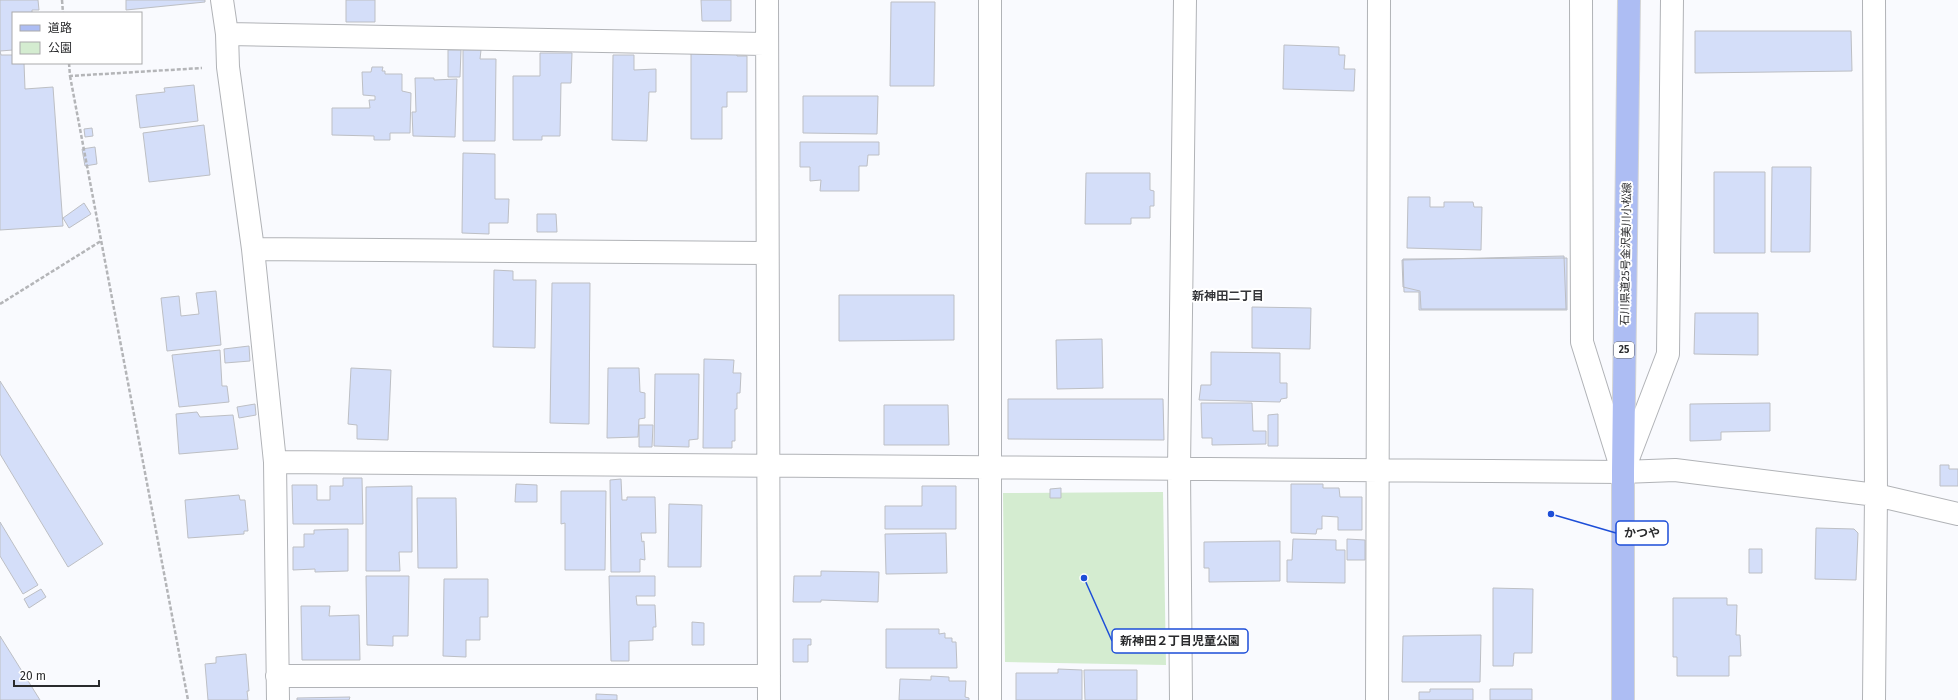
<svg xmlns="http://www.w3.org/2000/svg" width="1958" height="700" font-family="'Fira Sans','Noto Sans JP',sans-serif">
	<rect width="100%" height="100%" fill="#f9fafe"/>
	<path fill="#d4ecd0" d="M1163,492L1166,665L1005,662L1003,493Z"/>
	<path fill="#d4def9" stroke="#bdbfc4" d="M0,0H38L39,10H32V13H13V50L0,51Z
		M126,0H205V2L126,10Z
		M346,0H375V22H346Z
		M701,0H731V21H702Z
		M891,2H935L934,86H890Z
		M1695,31H1851L1852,71L1695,73Z
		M1284,45L1339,47V55H1345L1344,69H1355L1354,91L1283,89Z
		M448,50H461L460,77H448Z
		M463,50H481L480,59H496L495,141H463Z
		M0,51L1,55H13V63H24L25,89L53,87L63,226L0,230Z
		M691,51H737V56H747V92H727V107H722V139H691Z
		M540,53H572L571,83H561L560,136H542V140H513V76H540Z
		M613,55H634V70L656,69V92H649L647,141L612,140Z
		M372,67H383L382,71H385V74H402V91L411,93L410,133H390V140H374V136L332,135V108H370L369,100H375V96L363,95L362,72H371Z
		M415,78H434V80L457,79L455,137L413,136L412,112H416Z
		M194,85L198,121L140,128L136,95L165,92L164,88Z
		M803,96H878L877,134L803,133Z
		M204,125L210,175L149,182L143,133Z
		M92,128L93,136L85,137L84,129Z
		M800,142H879V155H868L867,166H859V191H820L821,180L810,181V167H800Z
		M95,147L97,164L85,166L82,149Z
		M463,153L495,154V199H509L508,223H489V234L462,233Z
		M1772,167H1811L1810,252H1771Z
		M1714,172H1765V253H1714Z
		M1086,173H1150V190L1154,191V206H1150V218H1131V224H1085Z
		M1408,197H1430V207H1444V202H1473L1474,207H1482L1481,250L1407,248Z
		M84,203L91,214L69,228L63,218Z
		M537,214H556L557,232H537Z
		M1564,256L1566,309H1421L1420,291L1403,287L1402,260Z
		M1567,258V310H1419V292H1404L1403,259Z
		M494,270L513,271V280H536L535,348L493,347Z
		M552,283H590L589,424L550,423Z
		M216,291L221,345L167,351L161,298L179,296L181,316L199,314L196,293Z
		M839,295H954V340L839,341Z
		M1252,307L1311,308L1310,349L1252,348Z
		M1695,313H1758V355L1694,354Z
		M1102,339L1103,388L1057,389L1056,340Z
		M249,346L250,361L225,363L224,349Z
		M220,350L222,386H227L229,402L179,407L172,355Z
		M1211,352L1280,353V383H1287V398L1281,399L1280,402L1199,400L1201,385H1211Z
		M704,359L734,360L733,373H741L740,393H737V409H735V441H732V448H703Z
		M351,368L391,370L388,440L357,439V425L348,424Z
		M608,368H639L640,392L645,393V418L639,419L638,437L607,438Z
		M655,374H699L698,439L689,440V447L654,446Z
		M0,381L103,544L68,567L0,454Z
		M1008,399H1163L1164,440L1008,439Z
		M1201,403H1252L1253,431H1266V444L1212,445V438H1202Z
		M1770,403V431L1721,432V440L1690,441V404Z
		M255,404L256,415L239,418L237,407Z
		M884,405H948L949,445H884Z
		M197,412L200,417L233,415L238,449L179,454L176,414Z
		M1278,414V446H1268V415Z
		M639,425H653L652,447H639Z
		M1940,465H1949V469H1958V486H1940Z
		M343,478H362L363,524H293L292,485H317V500H330V486H343Z
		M621,479L622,500H627V497H655L656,533H641L642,542L644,541L645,560L640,559V572H611L610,480Z
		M516,484L537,485V502H515Z
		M1291,484H1323V488H1339L1340,497H1362V530H1338V517L1322,516V529H1317L1316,534L1291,533Z
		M412,486V552H399L400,571H366V487Z
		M922,486H956V529H885V506H922Z
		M1061,488V498H1050V489Z
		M561,491H606L605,570H565V523L561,524Z
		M239,495L240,500H245L248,531H244V534L188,538L185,500Z
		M417,498H456L457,568H418Z
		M669,504L702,505L701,567H668Z
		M0,522L38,585L23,594L0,556Z
		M1816,528L1854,529L1858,533L1856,580L1815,579Z
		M348,529V571L315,572V569L293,570V547H304V534H314V530Z
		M946,533L947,573L886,574L885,534Z
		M1293,539L1336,540V550H1345V583L1287,582V560H1292Z
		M1347,539L1365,540V560H1347Z
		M1280,541V581L1209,582V568H1204V542Z
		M1749,549H1762V573H1749Z
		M821,571L879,572L878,602L821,600V602H793L794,576H821Z
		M366,576H409L408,636H393V646L367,645Z
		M609,576H655V596H636L637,605H655L656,627H653V640L629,641V661H611Z
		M444,579H488V617H480V640H466V657L443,656Z
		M1493,588L1533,589L1532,653H1514L1513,666H1493Z
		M41,589L46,597L29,608L24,599Z
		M1673,598H1727V605H1737L1736,635H1740L1741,656H1729V676H1677V657H1673Z
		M301,606H330L329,616L359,615L360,660H302Z
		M692,622L704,623V645H692Z
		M886,629H939V634L945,633V638H952V642H956L957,668H886Z
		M1481,635L1480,682H1402L1403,636Z
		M0,636L40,700H0Z
		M793,639H811V645H808V662H793Z
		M246,654L249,691H247L248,700H208L205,664L216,663V657Z
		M1058,669L1082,670V700H1016V673H1058Z
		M1084,670H1137V700H1085Z
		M931,676L949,677V681H966L965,697L969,698V700H899L900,679L931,680Z
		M1430,689H1473V700H1419V692H1430Z
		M1490,689H1532V700H1490Z
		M596,694L617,695V700H596Z
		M350,697L349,700H297V698Z"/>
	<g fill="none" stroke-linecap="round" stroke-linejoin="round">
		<g stroke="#b1b3b7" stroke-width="24">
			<path id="minor" d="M222,0L227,34L228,67L253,249L275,462L278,700
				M767,0L769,700
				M990,0V700
				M1581,0L1582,342L1621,467
				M227,34L767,44
				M253,249L767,253
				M275,462L1623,472L1675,470L1876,495L1874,0
				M1624,469L1668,354L1672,0
				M277,676H769
				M1181,700L1179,469L1185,0
				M1377,700L1379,0
				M1874,700L1876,495L1958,514"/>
		</g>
		<g stroke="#d4d5d5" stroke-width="24">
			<path id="major" d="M1623,700V472L1629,0"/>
		</g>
		<path stroke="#b4b5b8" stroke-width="2.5" stroke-dasharray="4 2" stroke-linecap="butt" d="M62,0L63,13
			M69,63L70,76L202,68
			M70,76L188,700
			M0,304L101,241"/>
		<use href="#minor" stroke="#fff" stroke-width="22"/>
		<use href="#major" stroke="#adbdf3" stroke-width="22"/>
	</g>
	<g text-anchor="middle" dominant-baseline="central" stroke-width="4" stroke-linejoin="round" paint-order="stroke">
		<rect fill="#fff" stroke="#6a6b6c" stroke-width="1" x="1614" y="342" width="20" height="16" rx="3"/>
		<g font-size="10" font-weight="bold" fill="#2a2b2d">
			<text x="1624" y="350">25</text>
		</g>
		<g font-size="11" fill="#2a2b2d" stroke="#fff">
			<text transform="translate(1626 254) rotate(-89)">石川県道25号金沢美川小松線</text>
		</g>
		<g font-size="12" font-weight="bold" fill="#343539" stroke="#fff">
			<text x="1228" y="296">新神田二丁目</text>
		</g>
	</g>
	<path fill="none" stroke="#1d4ed8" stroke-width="1.5" d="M1551 514L1616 533M1084 578L1112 641"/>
	<g fill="#1d4ed8" stroke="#fff" stroke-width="1.5">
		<circle cx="1551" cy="514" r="4"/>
		<circle cx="1084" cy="578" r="4"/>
	</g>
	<g fill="#fff" stroke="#1d4ed8" stroke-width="1.5">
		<rect x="1616" y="521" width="52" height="24" rx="4"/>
		<rect x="1112" y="629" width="136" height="24" rx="4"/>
	</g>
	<g font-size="12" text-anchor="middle" font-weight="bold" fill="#2a2b2d">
		<text x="1642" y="537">かつや</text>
		<text x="1180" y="645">新神田２丁目児童公園</text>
	</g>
	<rect x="12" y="12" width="130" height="52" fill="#ffffff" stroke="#aaaaab"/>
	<rect x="20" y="25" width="20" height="6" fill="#adbdf3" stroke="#aaaaab"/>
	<text x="48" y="32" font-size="12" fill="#2a2b2d">道路</text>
	<rect x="20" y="42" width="20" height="12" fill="#d4ecd0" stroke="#aaaaab"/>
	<text x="48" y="52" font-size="12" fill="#2a2b2d">公園</text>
	<path d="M14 680v6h85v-6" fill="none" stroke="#2a2b2d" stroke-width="2"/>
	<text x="20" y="680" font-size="12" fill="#2a2b2d" stroke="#ffffff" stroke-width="3" paint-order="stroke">20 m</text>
</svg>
